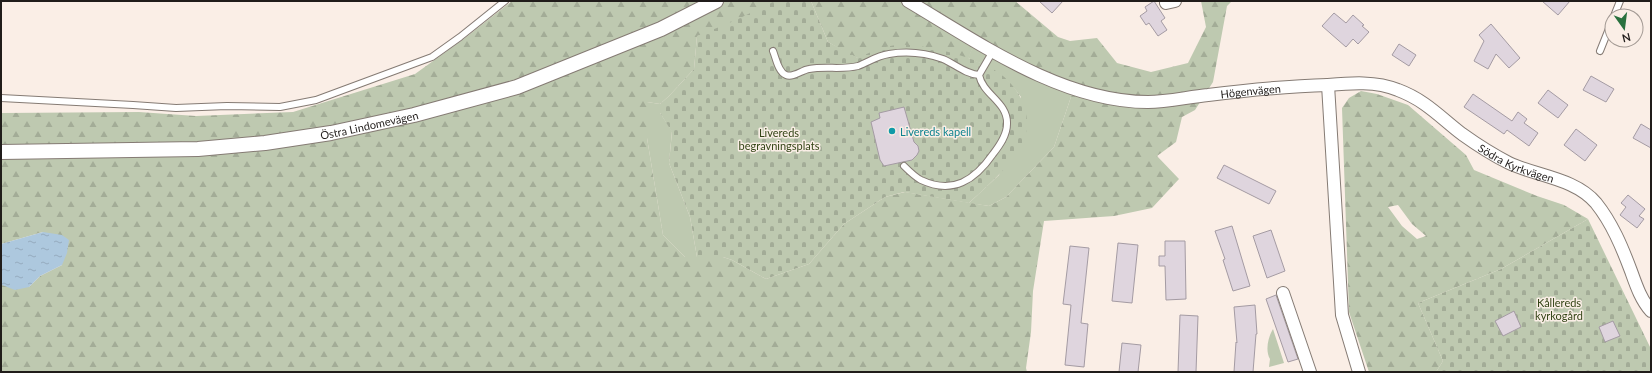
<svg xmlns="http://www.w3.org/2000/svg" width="1652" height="373" font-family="Lato,sans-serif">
	<defs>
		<pattern id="forest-firs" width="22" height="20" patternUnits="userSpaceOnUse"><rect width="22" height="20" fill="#bec9b0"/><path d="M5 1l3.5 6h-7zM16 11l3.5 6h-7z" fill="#a3ac97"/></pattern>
		<pattern id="cemetery-stones" width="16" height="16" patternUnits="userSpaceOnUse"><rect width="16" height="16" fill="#bec9b0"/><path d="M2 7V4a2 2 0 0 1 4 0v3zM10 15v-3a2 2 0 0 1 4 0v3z" fill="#a3ac97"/></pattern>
		<pattern id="water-ripples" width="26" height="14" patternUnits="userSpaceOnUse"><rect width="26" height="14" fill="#adc8de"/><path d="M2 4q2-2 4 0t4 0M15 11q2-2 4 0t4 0" fill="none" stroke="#95abbe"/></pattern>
	</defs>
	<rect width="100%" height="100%" fill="#faeee6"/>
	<path fill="#bec9b0" d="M974,44L1033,79L1072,94L1054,147L1006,197L989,206L969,203L999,175L1021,97C1005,75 993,68 968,58Z
		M647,102L660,104V113L672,131L669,163L690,217L697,257H685L663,235L647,138Z
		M1273,329L1284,363L1269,367L1270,359C1265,351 1268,337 1273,329Z"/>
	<path fill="url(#forest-firs)" fill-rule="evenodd" d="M512,1H776L715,33L697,36L694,69L669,96L660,104L647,102V138L663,235L685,257H723L732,260L766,279L809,264L844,224L885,197L905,192L989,206L1006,197L1054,147L1072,94L1050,77L977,38L960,78L988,120L845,52L828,42L811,1H1015L1058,37L1070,41L1097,38L1117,63L1151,72L1188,63L1206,27L1201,1H1232L1227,6L1213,82L1195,110L1182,117L1176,142L1157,156L1179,179L1152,208L1114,216L1044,221L1033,291L1031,332L1026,368L1027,372H1V285L29,287L40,276L62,265L43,232L1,244V113L139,112L196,116L293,112L415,74L465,38Z
		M1361,91L1377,94L1408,105L1466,155L1474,170L1537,196L1564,205L1588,219L1501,269L1418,303L1443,361L1436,372H1369L1349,312L1342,108L1349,98ZM1398,205L1412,224L1426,236L1417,239L1402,226L1388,207Z"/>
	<path fill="url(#cemetery-stones)" d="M775,1H811L828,42L858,58C873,51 890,43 907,45C932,46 979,58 999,73C1023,90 1035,120 1021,148C1019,152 1015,156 1012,160C999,176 984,189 969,203L904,192L885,197L844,224L809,264L766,279L732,260L723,257H697L690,217L669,163L672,132L660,113V104L669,96L694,69L697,36L734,21Z
		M1588,219L1651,349V372H1436L1443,361L1418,303L1501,269Z"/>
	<path fill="url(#water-ripples)" d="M43,232L62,235L69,240L67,253L62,265L40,276L29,287L15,290L2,285L1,244Z"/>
	<path fill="#dfd5de" stroke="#a49ba3" d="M1039,1H1063L1052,13Z
		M1154,1L1165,18L1161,21L1167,30L1158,36L1149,23L1146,25L1140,16L1147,11L1145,7Z
		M1542,1H1570L1558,15Z
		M1334,13L1346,23L1353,15L1364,25L1362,26L1369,32L1358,44L1353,39L1346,47L1322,26Z
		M1491,24L1520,58L1509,68L1496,54L1488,69L1474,61L1484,41L1479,35Z
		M1399,44L1416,55L1409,66L1392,55Z
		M1591,76L1614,89L1606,102L1583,90Z
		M1548,90L1568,105L1558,118L1538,103Z
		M1473,94L1512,121L1518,112L1527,119L1524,123L1538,133L1529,146L1507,130L1504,134L1464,107Z
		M904,107L914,142L918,146L919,151L917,155L912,160L884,166L880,160L871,122L880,118L879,113Z
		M1641,124L1651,130V148L1633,138Z
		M1576,129L1597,145L1585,161L1564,145Z
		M1224,165L1276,191L1269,204L1217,178Z
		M1628,195L1645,209L1639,216L1644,219L1637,228L1620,215L1626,207L1621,203Z
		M1232,226L1250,286L1233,291L1223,260L1225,259L1215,231Z
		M1271,230L1285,271L1267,278L1253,236Z
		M1165,241H1185L1186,299L1166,300L1165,266H1159V256H1165Z
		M1118,243L1138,245L1132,303L1112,301Z
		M1070,246L1089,248L1081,323L1088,324L1084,367L1065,365L1071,305L1063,304Z
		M1276,295L1298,359L1288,362L1266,299Z
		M1255,305L1257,334H1256L1253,372H1234L1236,342L1237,343L1234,307Z
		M1514,311L1521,327L1503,336L1495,321Z
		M1180,315L1198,316L1196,372H1178Z
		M1613,321L1620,336L1605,342L1599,327Z
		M1122,343L1141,345L1138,372H1119Z"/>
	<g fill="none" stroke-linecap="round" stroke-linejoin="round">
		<g stroke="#857b74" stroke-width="8">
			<path id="service" d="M1614,16L1620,1
				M773,51C776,58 778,72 786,75C793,78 802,70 809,69C825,66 843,70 858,66C869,62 876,56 889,54C907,51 926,53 943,59C955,64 965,74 979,75
				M1600,51L1612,21
				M1,98L133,105L176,108L227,106L280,107L316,100L432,57L460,37L505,1
				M904,166C909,171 915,177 921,180C953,195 975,180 993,154C1000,145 1007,135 1007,124C1008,102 983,95 979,75L993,51"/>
		</g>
		<g stroke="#857b74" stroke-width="14">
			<g id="minor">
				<path id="s1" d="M908,1C979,43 1062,102 1148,102C1167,102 1188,97 1208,95C1248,90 1288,86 1328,85L1342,315L1359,372"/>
				<path d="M1166,3L1175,1"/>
				<path id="s2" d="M1328,85C1351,83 1376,81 1398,90C1425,100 1440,117 1462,134C1476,144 1493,155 1509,163C1536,176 1575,178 1596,203C1612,223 1622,247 1631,271C1636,285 1641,300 1651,311"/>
				<path d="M1283,293L1310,372"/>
			</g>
		</g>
		<g stroke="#857b74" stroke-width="16">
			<g id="tertiary">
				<path id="s3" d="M1,152L198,149L265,143L331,133L414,115L517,87L661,29L716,1"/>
			</g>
		</g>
		<use href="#service" stroke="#fff" stroke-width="6"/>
		<use href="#minor" stroke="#fff" stroke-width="12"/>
		<use href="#tertiary" stroke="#fff" stroke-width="14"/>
	</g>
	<circle fill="#0f9aa8" stroke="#faeee6" stroke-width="1.5" cx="892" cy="131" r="4"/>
	<g text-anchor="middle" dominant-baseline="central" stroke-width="3" stroke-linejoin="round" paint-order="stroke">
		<g font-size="11" fill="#201c1a" stroke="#faeee6">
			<text stroke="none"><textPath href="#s1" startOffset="367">Högenvägen</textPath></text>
			<text stroke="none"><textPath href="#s3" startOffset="370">Östra Lindomevägen</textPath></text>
			<text stroke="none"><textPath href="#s2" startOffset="211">Södra Kyrkvägen</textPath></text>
		</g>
		<g font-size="11" fill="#0d838f" stroke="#faeee6" text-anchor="start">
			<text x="900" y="131">Livereds kapell</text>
		</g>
		<g font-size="11" fill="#334416" stroke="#faeee6">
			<text x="779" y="132">Livereds<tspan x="779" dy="13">begravningsplats</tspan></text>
			<text x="1559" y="302">Kållereds<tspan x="1559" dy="13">kyrkogård</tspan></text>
		</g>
	</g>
	<rect width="1652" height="373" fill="none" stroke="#201c1a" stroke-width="4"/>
	<g transform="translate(1624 28) rotate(166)"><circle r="19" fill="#faeee6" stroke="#a39a94"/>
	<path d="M0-3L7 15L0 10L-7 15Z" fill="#29713e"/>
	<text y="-6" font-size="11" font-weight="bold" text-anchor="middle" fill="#201c1a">N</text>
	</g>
</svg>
